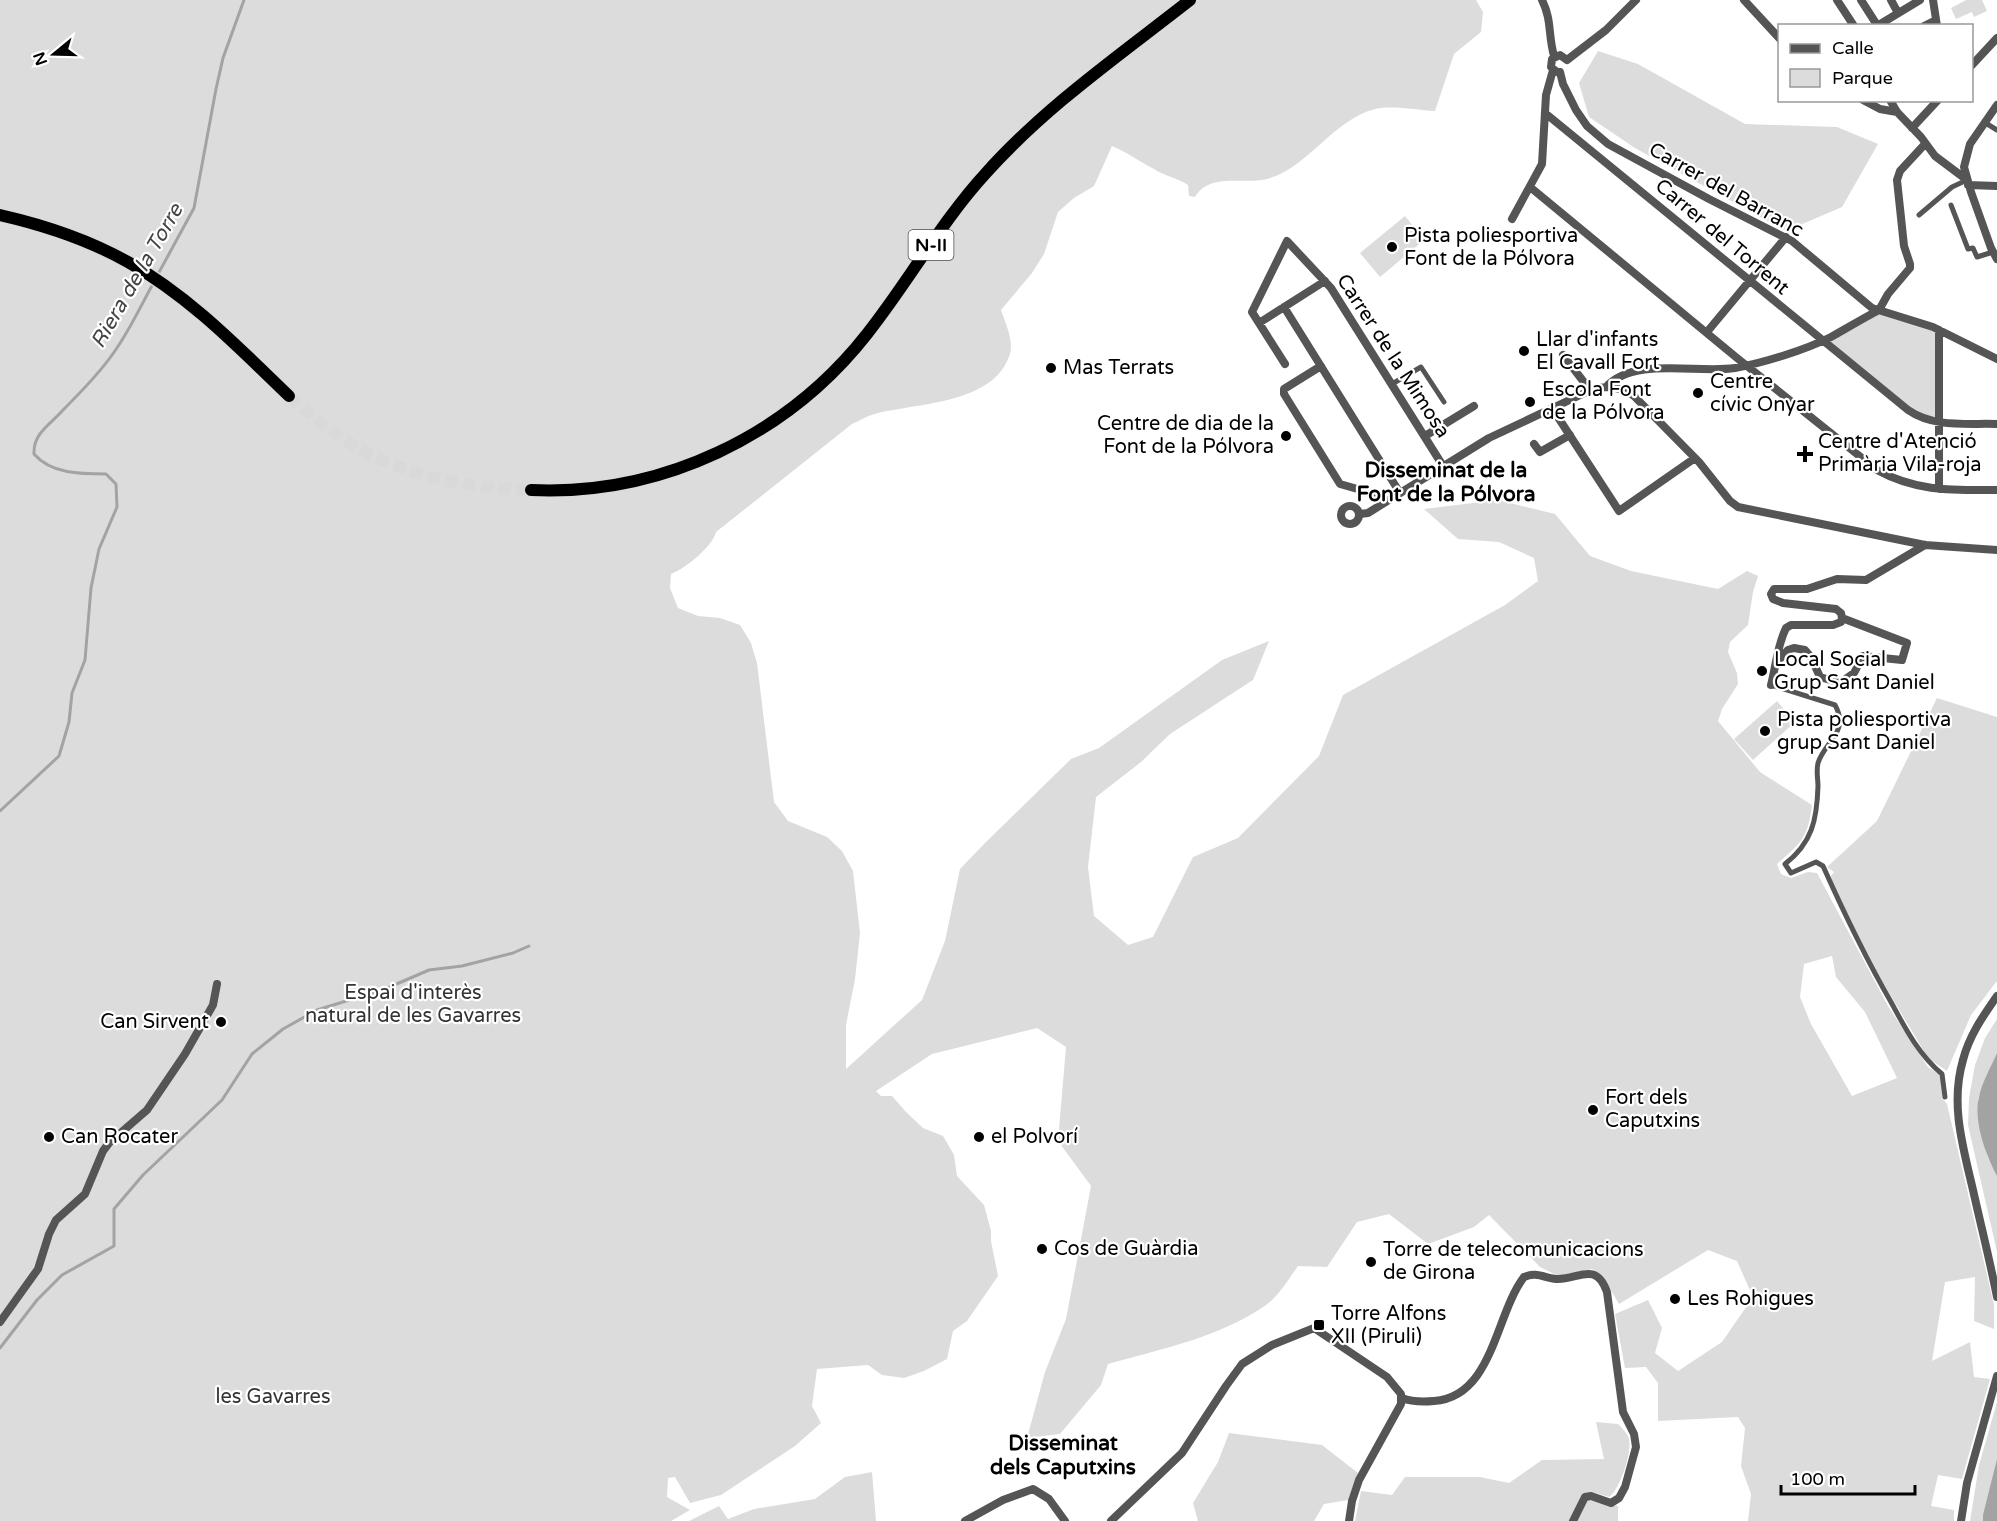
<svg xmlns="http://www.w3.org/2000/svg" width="1997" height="1521" font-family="'Varela Round',sans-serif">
	<rect width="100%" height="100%" fill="#fff"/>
	<path fill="#dcdcdc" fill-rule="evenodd" d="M0,0H1476L1483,12L1481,32L1454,54L1435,111C1416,110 1393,105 1375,109C1334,119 1308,168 1267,179C1243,185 1210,172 1195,197L1189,196L1188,185C1177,178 1165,176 1154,169C1140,162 1127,152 1112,146L1094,186L1074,198L1058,212L1044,254L1032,273L1001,310C1005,322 1014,341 1010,354C994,404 919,403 878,413C869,415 861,420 852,424L716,532C713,546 685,569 671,574L670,588L678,608L698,616L720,618L740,625L751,643L757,663L774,802L788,821L827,837L842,851L853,871L860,933L855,979L846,1025V1069L922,1000L945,941L960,869L985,843L1071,759L1099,748L1222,660L1269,641L1253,680L1170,734L1141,762L1096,797L1088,867L1094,916L1128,945L1153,937L1193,857L1238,838L1319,756L1343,695L1505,605L1538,581L1534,558L1499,542L1458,539L1424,509L1498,500L1555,514L1590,556L1631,571L1718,589L1747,571L1758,576L1753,592L1748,625L1730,642L1728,652L1737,673L1738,684L1722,709L1718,721L1760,772L1812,805C1808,838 1801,843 1777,864L1781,874L1791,878L1808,872L1817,873L1888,1006L1928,1067L1940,1075L1943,1099L1947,1104L1994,1305V1329L1974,1321L1975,1277L1945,1282L1932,1361L1970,1342L1974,1377L1990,1379L1962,1479L1938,1475L1931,1506L1954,1510V1521H1748L1751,1494L1741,1466L1745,1428L1738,1417L1658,1421V1383L1646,1367L1625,1368L1615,1314L1648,1300L1662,1328L1655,1353L1678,1371L1722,1342L1753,1297L1737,1261L1708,1250L1619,1304L1602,1275L1592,1269L1558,1276L1540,1267L1489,1215L1474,1227L1428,1244L1389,1214L1357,1222L1327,1267L1298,1266C1289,1278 1279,1296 1266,1305C1221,1337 1161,1349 1108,1364L1101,1385L1060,1434L1027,1438L1045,1372L1066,1319L1091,1186L1058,1141L1066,1047L1037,1028L932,1054L876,1091L881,1096H892L907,1113L923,1128L943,1136L954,1155L957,1176L984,1205L991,1231V1241L998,1276L967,1321L953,1331L947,1359L924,1371L904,1378L882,1375L868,1365L817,1369L812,1406L821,1423L795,1446L721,1495L690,1503L675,1477L668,1478L667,1497L690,1510L671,1521H0ZM1832,956L1836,977L1865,1012L1897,1078L1852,1096L1811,1024L1800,997L1804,964Z
		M1966,0H1982L1987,11L1974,17L1972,12L1956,19L1951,8Z
		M1598,51L1638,64L1745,124L1837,127L1878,144L1842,207L1786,231L1635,148L1589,117L1579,83Z
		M1405,216L1424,240L1380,277L1360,253Z
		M1879,314L1939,332V421L1910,410L1825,341Z
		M1937,698L1997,717V981L1971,1015L1947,1071L1928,1058L1861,946L1832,881L1831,876L1834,872L1827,867L1877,821Z
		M1777,701L1795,722L1753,760L1734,739Z
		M1997,1019V1053L1978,1099L1979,1125L1988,1158L1997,1176V1252L1968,1125L1969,1098L1975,1065L1985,1038Z
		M1997,1402V1459L1983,1521H1970L1979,1465Z
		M1596,1422L1618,1424C1622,1428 1628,1434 1629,1439C1632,1453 1620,1489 1609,1497L1592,1492L1583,1494L1569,1521H1355L1361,1491L1392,1495L1405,1477H1480L1509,1483L1542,1460L1604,1459Z
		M1229,1433L1322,1445L1358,1473L1348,1500L1324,1504L1314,1521H1198L1193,1503L1218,1462Z
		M872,1472L876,1521H689L719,1506L728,1519L754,1509L815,1499L845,1477Z
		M1588,1500L1618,1506V1521H1577Z"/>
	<path fill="#a3a3a3" d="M1997,1053V1176C1986,1155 1973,1121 1979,1097C1982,1082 1991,1067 1997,1053Z
		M1997,1459V1521H1983V1515Z"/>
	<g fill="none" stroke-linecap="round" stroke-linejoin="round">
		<path stroke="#a3a3a3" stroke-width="3" d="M157,276L194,208L216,89L223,58L244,0
			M0,811L59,756L69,722L72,693L85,660L91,588L99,549L117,507L116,484L106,474C81,474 51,474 34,454C33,433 50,425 63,410C80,393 98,375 112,355C129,332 140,307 154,282
			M0,1348L37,1300L62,1275L114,1246V1209L143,1175L222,1100L252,1054L283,1029L317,1010L385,989L429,970L462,966L513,953L529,946"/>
		<path stroke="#d9d9d9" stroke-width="12" stroke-dasharray="12 6" stroke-linecap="butt" d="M289,396C308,412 327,429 348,442C402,475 468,489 531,490"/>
		<g stroke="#dbdbdb" stroke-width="15">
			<path id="trunk" d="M0,215C44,225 89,240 128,262C189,296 239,348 289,396
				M531,490C661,496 787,436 867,334C909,281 941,222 986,173C1046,106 1120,55 1190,0"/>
		</g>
		<path stroke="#555" stroke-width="5" d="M1984,122L1997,130
			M1951,205L1968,249L1973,248L1977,257L1993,252
			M1919,215L1952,187L1967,180
			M1392,384L1421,367L1444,402
			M1771,685L1835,705C1850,732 1825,741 1818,763C1816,771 1818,779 1818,786C1817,820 1812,843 1785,864L1791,873L1816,862L1823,866C1844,913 1865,957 1891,1002C1905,1028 1919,1055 1942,1074L1945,1097"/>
		<path stroke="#555" stroke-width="8" d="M1542,0C1552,20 1548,35 1554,56
			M1744,0L1780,39
			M1837,0L1854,26
			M1861,0L1877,25
			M1891,0L1898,13
			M1933,0L1937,26
			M1877,26L1920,0
			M1924,26L1936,20
			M1567,60L1606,30L1636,0
			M1972,65L1997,38
			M1557,72L1551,67L1552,59L1560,55L1567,60
			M1560,72L1563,84L1576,110L1587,126L1608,144L1709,199L1792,241L1872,308L1933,327L1997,359
			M1863,100L1880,109L1897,112
			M1890,100L1897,112L1921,137L1935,156L1967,180
			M1997,105L1970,144L1964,167L1971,192L1991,248L1997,259
			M1545,113L1908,410C1934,428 1967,423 1997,424
			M1912,128L1938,100
			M1968,185L1997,186
			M1530,187L1737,358L1877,470C1917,492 1953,490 1997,490
			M1512,219L1542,164L1546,95L1553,70
			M1284,307L1400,493
			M1879,310L1888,294L1910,268V264L1904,246L1897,180L1900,171L1925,144
			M1259,323L1325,281
			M1707,332L1786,237
			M1563,355L1590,390
			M1285,364L1252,312L1287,241L1331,288L1443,466
			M1321,366L1284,389V394L1340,484L1368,492L1387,501
			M1606,387C1635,356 1697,374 1735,368C1763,363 1805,350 1831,337C1847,328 1862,319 1879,310
			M1552,408L1619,511L1695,458
			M1425,436L1474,406
			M1534,444L1540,452L1570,435
			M1939,489V330
			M1341 515a9 9 0 1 1 18 0a9 9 0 1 1-18 0Z
			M1360,514L1368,513L1489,438L1593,389C1607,385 1622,388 1634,396L1699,462L1730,501L1738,507L1925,545L1997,550
			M1778,661L1788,650L1794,648L1805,650L1811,657L1820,677L1840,683L1854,673L1863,656L1902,660L1907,643L1842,618L1841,613L1836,609L1783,603L1773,599L1771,594L1774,589H1807L1837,579L1866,580L1925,545
			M1771,685C1776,666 1777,646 1786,628L1791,625H1833L1841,622L1842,618
			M1997,996C1983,1016 1969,1036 1963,1060C1950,1104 1963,1147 1973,1190C1981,1226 1990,1261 1997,1297
			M0,1322L38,1269L49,1234L56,1220L85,1194L103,1151L109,1143L147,1110L185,1054L213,1005L217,984
			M1402,1398C1412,1402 1423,1402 1434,1401C1493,1397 1495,1315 1524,1277C1537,1271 1546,1279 1558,1279C1579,1279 1596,1261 1607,1292L1623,1412L1634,1434L1636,1447L1625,1487L1619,1498L1611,1503L1591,1496L1585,1497L1573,1521
			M965,1521L1003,1500L1033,1489L1049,1499L1065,1521
			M1111,1521L1182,1453L1226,1386L1242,1364L1272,1345L1314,1328L1387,1377L1401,1394V1404L1359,1480L1352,1501L1349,1521
			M1961,1521L1967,1483L1997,1376"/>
		<use href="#trunk" stroke="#000" stroke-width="12"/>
	</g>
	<g fill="#000" stroke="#fff" stroke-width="2">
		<circle cx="1392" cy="247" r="6"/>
		<circle cx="1524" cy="351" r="6"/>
		<circle cx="1051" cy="368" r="6"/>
		<circle cx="1698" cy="393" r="6"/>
		<circle cx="1530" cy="402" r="6"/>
		<circle cx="1286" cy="436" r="6"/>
		<path d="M1802 445h6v6h6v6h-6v6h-6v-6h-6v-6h6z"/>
		<circle cx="1762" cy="671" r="6"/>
		<circle cx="1765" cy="731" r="6"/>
		<circle cx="221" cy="1022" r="6"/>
		<circle cx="1593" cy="1110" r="6"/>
		<circle cx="49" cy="1137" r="6"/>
		<circle cx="979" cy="1137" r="6"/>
		<circle cx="1042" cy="1249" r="6"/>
		<circle cx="1371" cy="1262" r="6"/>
		<circle cx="1675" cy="1299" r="6"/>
		<rect x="1313" y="1319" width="12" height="12" rx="3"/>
	</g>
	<g text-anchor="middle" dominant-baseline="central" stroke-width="4.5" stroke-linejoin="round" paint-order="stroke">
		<rect fill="#fff" stroke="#4c4c4c" stroke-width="1.5" x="908.5" y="230" width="45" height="30" rx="4.5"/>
		<g font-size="18" font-weight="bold" fill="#000">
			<text x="931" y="245">N-II</text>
		</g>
		<g font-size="20" fill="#000" stroke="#fff">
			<text transform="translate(1726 190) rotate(29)">Carrer del Barranc</text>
			<text transform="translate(1722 237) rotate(40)">Carrer del Torrent</text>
			<text transform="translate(1393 356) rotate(57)">Carrer de la Mimosa</text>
		</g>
		<g font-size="20" fill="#000" stroke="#fff" text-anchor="start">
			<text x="1404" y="236">Pista poliesportiva<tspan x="1404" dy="23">Font de la Pólvora</tspan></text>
			<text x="1536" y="340">Llar d'infants<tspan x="1536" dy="23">El Cavall Fort</tspan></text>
			<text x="1063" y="368">Mas Terrats</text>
			<text x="1710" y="382">Centre<tspan x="1710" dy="23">cívic Onyar</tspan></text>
			<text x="1542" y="390">Escola Font<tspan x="1542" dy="23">de la Pólvora</tspan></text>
			<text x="1274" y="424" text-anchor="end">Centre de dia de la<tspan x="1274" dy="23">Font de la Pólvora</tspan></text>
			<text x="1818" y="442">Centre d'Atenció<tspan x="1818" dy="23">Primària Vila-roja</tspan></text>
			<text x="1774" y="660">Local Social<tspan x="1774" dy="23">Grup Sant Daniel</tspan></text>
			<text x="1777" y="720">Pista poliesportiva<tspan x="1777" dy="23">grup Sant Daniel</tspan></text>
			<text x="209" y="1022" text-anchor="end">Can Sirvent</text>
			<text x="1605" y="1098">Fort dels<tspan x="1605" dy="23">Caputxins</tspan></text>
			<text x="61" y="1137">Can Rocater</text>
			<text x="991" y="1137">el Polvorí</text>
			<text x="1054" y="1249">Cos de Guàrdia</text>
			<text x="1383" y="1250">Torre de telecomunicacions<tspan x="1383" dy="23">de Girona</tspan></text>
			<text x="1687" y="1299">Les Rohigues</text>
			<text x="1331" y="1314">Torre Alfons<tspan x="1331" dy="23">XII (Piruli)</tspan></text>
		</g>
		<g font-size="20" fill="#333" stroke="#fff">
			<text x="413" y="993">Espai d'interès<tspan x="413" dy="23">natural de les Gavarres</tspan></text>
			<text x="273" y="1397">les Gavarres</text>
		</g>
		<g font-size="21" font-style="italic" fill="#444" stroke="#fff">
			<text transform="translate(137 276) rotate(-60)">Riera de la Torre</text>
		</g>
		<g font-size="21" font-weight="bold" fill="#000" stroke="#fff">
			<text x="1446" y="470">Disseminat de la<tspan x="1446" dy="24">Font de la Pólvora</tspan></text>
			<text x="1063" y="1443">Disseminat<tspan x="1063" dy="24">dels Caputxins</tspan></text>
		</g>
	</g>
	<rect x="1778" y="24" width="195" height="78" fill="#ffffff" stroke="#999999" stroke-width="1.5"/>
	<rect x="1790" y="44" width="30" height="9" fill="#555555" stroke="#999999" stroke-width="1.5"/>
	<text x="1832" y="54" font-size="18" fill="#000000">Calle</text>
	<rect x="1790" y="69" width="30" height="18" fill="#dcdcdc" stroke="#999999" stroke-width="1.5"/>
	<text x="1832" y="84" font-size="18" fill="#000000">Parque</text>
	<g transform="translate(54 54) rotate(251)" stroke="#ffffff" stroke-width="4.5" paint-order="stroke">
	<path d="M0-4.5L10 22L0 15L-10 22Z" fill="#000000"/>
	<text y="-9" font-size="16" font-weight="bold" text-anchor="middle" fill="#000000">N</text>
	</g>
	<path d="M1781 1485v9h134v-9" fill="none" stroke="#000000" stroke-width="3"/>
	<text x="1790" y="1485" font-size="18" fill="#000000" stroke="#ffffff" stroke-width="4.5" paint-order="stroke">100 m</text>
</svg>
